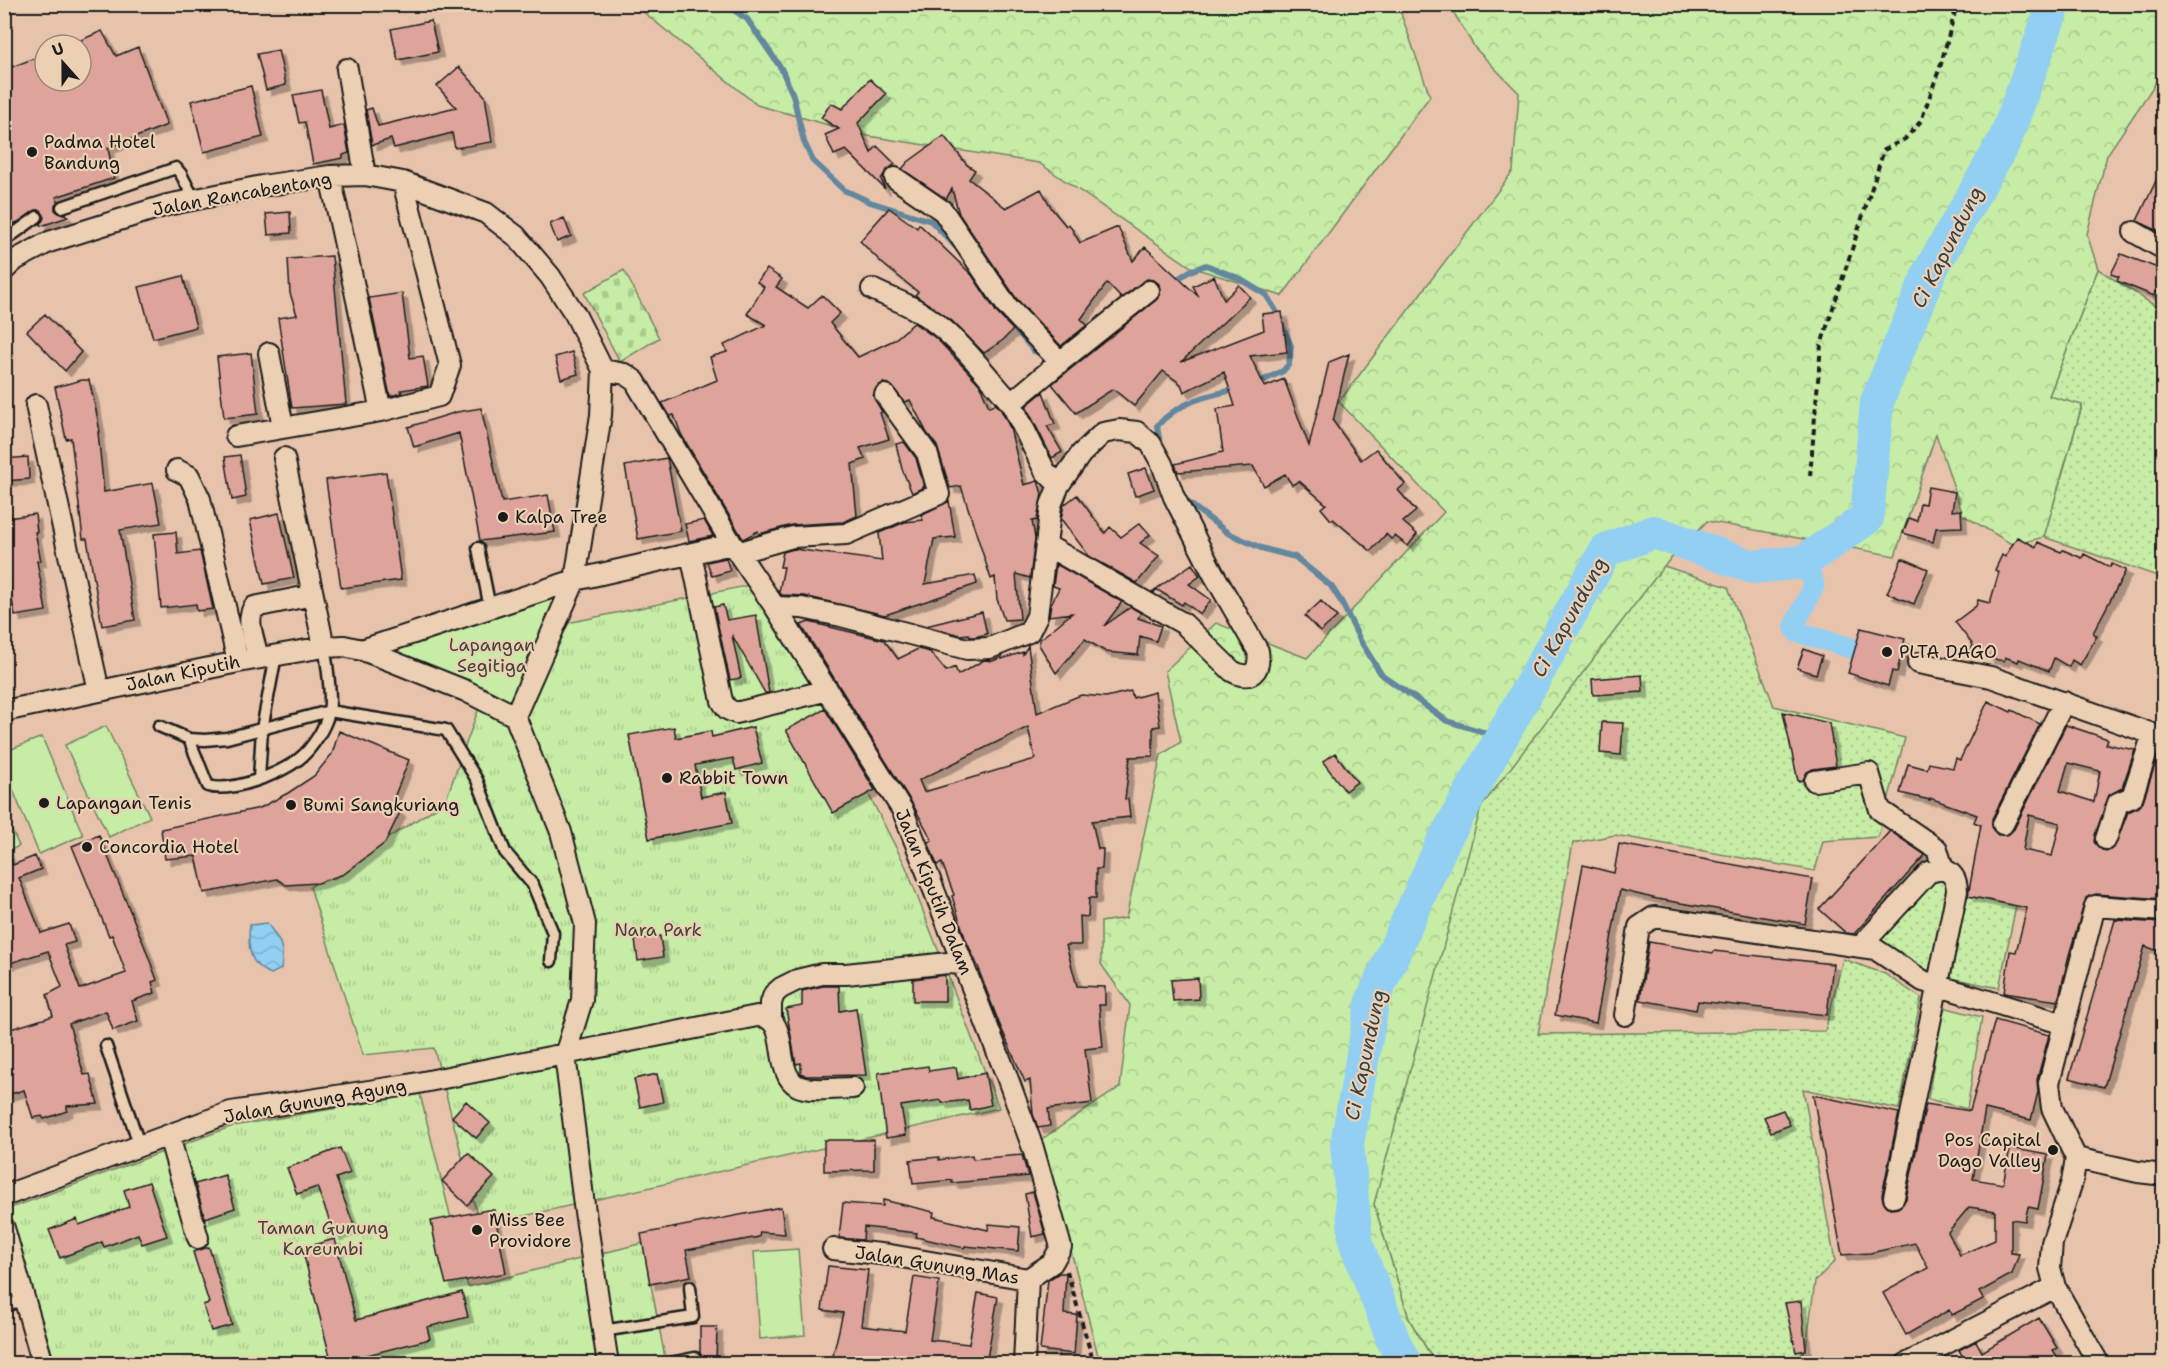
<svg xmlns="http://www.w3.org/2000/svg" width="2168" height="1368" font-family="'Shantell Sans',sans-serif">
	<defs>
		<pattern id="grass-dots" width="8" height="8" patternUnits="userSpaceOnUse" patternTransform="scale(1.5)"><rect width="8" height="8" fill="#c7eca6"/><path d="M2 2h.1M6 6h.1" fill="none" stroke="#aaca8e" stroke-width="1.8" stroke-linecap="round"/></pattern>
		<pattern id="forest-crowns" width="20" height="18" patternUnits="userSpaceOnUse" patternTransform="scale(1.5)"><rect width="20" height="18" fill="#c7eca6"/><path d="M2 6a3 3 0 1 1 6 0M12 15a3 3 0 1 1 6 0" fill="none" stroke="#aaca8e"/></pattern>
		<pattern id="cemetery-stones" width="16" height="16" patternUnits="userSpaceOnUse" patternTransform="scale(1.5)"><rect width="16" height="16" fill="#c7eca6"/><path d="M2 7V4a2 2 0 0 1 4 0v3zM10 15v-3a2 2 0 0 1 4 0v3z" fill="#aaca8e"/></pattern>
		<pattern id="park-tufts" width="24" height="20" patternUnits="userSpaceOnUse" patternTransform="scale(1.5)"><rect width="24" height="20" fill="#c7eca6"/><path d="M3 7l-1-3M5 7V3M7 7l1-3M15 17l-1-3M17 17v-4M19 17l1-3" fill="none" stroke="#aaca8e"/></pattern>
		<pattern id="water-waves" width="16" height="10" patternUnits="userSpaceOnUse" patternTransform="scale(1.5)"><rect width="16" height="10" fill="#92cff3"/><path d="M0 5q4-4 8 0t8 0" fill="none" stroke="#7db1d0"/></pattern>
		<filter id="shadow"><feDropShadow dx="5.5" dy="5.5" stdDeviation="0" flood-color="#0004"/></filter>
	</defs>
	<rect width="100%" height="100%" fill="#e8c3ac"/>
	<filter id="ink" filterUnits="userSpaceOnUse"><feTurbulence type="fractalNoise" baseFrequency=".0167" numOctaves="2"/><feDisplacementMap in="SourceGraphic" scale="12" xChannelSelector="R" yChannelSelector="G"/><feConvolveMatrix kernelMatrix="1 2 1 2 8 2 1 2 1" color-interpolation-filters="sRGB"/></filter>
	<g filter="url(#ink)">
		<path fill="url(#grass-dots)" stroke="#728461" stroke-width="1.5" d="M2098,269L2163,311V578L2044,537L2082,406L2049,396Z
			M1664,566L1728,587L1774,706L1905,738L1878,837L1823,841L1815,871L1615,835L1573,843L1538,1034L1825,1031L1843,959L1885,974L1921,998L1899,1109L1803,1089L1835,1261L1815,1281L1806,1349L1793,1364L1435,1363L1409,1319L1374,1204L1393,1008L1481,807L1596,641Z
			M1931,875L1952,878L1936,982L1866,945Z
			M1967,896L2016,906L1999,988L1951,978Z"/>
		<path fill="url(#forest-crowns)" stroke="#728461" stroke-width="1.5" d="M635,5H1398L1430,96L1282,296L1191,267L1039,163L868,136L757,105Z
			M1449,5H2163V72L2107,155L2087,234L2098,269L2049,396L2082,405L2044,537L2013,545L1963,515L1936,434L1895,556L1707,521L1664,566L1481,807L1374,1204L1409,1319L1435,1363H1100L1042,1139L1120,1087L1130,1005L1101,964V922L1126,918L1161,755L1181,742L1165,671L1216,623L1307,658L1444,512L1339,402L1513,171L1519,93L1475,48Z
			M1943,1007L1982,1017L1967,1109L1928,1099Z"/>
		<path fill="url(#cemetery-stones)" stroke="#728461" stroke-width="1.5" d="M624,270L659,338L620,362L584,293Z"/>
		<path fill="url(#park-tufts)" stroke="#728461" stroke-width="1.5" d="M760,583L906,867L999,1108L480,1226L434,1048L363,1055L310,887L445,802L505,636Z
			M420,1094L468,1287L643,1243L666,1363H55L8,1209L233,1126Z"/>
		<path fill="#c7eca6" stroke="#728461" stroke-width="1.5" d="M561,593L512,708L379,650Z
			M106,726L150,817L109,837L65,745Z
			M42,737L83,835L39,854L5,770L4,752Z
			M4,813L19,846L5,853H4Z
			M798,1249L805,1335L760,1339L754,1252Z"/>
		<path fill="url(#water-waves)" stroke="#63879d" stroke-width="1.5" d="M267,923C280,941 285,946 281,969L271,974C249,966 247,947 250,925Z"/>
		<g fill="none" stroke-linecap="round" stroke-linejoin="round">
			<path stroke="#63879d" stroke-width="6" d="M725,4L747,19L781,68L793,95L804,142L813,161L844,190L870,202L931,221L956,247
				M1173,282L1190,271L1206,265L1238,278L1266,295L1275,309L1291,346L1289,364L1283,371L1256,384
				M1007,319L1034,351L1044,355
				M1160,445L1157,426C1178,402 1208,395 1238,389
				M1182,498L1228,533L1261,548L1295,557L1331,586L1342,603L1360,640L1381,674L1447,721L1503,738"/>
			<path stroke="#92cff3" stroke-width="21" d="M1803,562L1813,581L1814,586L1794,626L1797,632L1868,653"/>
			<path stroke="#92cff3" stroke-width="34" d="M1405,1364L1394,1342L1356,1243L1347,1144L1373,999L1442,844L1606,550L1654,532L1753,567L1803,562L1867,518L1877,402L1930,271L2005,140L2054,4"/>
		</g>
		<path fill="#dea49b" stroke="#1c1c1c" stroke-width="1.5" fill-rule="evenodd" filter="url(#shadow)" d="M431,21L438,52L398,60L391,29Z
			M102,31L116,56L138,47L167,125L108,148L114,178L56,197L58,201L55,205V210L60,214H65L68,217L41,226L40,224L44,216L41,210H36L18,222L4,226V70L45,54V81H81V40Z
			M278,50L286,85L266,90L257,54Z
			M459,67L485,96L492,142L455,148L452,133L394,148L391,139L372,145L366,110L372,108L378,126L456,107L437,86Z
			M870,79L886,94L858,123L871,153L877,146L895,164L886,171L881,179L885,189L846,150L834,155L825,135L839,129L821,118L831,103L842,109Z
			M251,86L263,137L204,152L191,101Z
			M321,90L329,129L344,125L349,153L343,155V158L313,164L305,122L299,123L293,95Z
			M944,136L967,165L975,170L969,179L1006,208L1041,189L1052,209L1066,226L1069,224L1080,243L1118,227L1133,261L1145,247L1199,297L1193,286L1214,276L1224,300L1239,285L1250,297L1181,362L1264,330L1262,314L1282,312L1287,352L1250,356L1265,387L1284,379L1309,446L1329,362L1349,354L1333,421L1361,460L1376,449L1405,484L1398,490L1416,511L1403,522L1417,534L1408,546L1395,536L1391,539L1386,534L1371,551L1333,519L1331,520L1321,508L1326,504L1299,481L1292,485L1285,474L1264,486L1253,466L1178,472L1175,464L1223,452L1217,409L1235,406L1224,372L1184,392L1181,384L1163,371L1134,406L1113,389L1076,413L1052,384L1156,300L1160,295L1159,284L1154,280L1147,279L1121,298L1107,283L1081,319L1087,325L1061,346L1016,298L959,214L952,189L946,199L902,169L908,162Z
			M2163,166V233L2137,221Z
			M889,208L917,228L919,224L972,275L997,313L1013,330L1003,340L984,353L952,321L915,295L918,292L883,264L860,241Z
			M290,212L291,233L268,235L266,214Z
			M564,218L571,236L557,242L550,224Z
			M2121,254L2163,270V296L2155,291L2154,296L2117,281L2119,277L2111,274Z
			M332,256L346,404L292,408L278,318L297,315L290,293L288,259Z
			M767,269L782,279L776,287L808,308L822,295L840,313L830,323L858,357L894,340L914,323L937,339L970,374L980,385L989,407L996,404L1001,410L1010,428L1024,485L1038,481L1042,494L1037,520L1032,521L1035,538L1030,578L1016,574L1020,619L1004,620L997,599L995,577L991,579L961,486L950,488L937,446L927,433L910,400L905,402L889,384L883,383L878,386L873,396L882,412L880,413L889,439L860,448L865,459L852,464L857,516L843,522L792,525L759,534L758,531L743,539L681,434L674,415L670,416L662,403L717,380L710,357L727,352L724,345L766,325L747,314L764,287L757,282Z
			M183,276L196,327L153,338L139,287Z
			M402,293L410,358L423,356L428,386L401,390L402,393L390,396L369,298Z
			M45,314L81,352L65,371L27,331Z
			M572,352L578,374L561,379L555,357Z
			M251,353L258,414L224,418L217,357Z
			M82,380H89L95,405L100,432H98L104,492L153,483L161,523L120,530L135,620L102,626L87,539H83L71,438L66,439L55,387Z
			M1043,392L1055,424L1047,426L1062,452L1052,458L1026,406Z
			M481,408L502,502L548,495L555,532L480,541L459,433L414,447L408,427L457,412Z
			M904,442L916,458L924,487L912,493L902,469L896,444Z
			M240,455L246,497L232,500L225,457Z
			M28,457L29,479L4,481V459Z
			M667,458L681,531L638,539L625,466Z
			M1146,468L1154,489L1135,496L1128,474Z
			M386,472L401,580L341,588L326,480Z
			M1928,487L1955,492L1952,511L1961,510L1962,527L1936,528L1933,542L1903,533L1909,518L1917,521L1920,503L1925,504Z
			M1077,495L1105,533L1110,527L1121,537L1140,523L1150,535L1140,543L1159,556L1137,583L1089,556L1061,519L1064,505Z
			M949,501L955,537L934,539L925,584L975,575L977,584L885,615L804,596L782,595L779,592L784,567H780L783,552L794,549L882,561L879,533L905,522L923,520L921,515Z
			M279,513L294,578L264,584L250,520Z
			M35,514L37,532H35L41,561H37L46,611L15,616L6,567L4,568V541L10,540L8,518Z
			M704,520L713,536L689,541L685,524Z
			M176,532L178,554L200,551L213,609L197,611L196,604L161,608L154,534Z
			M2017,537L2036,547L2038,542L2061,552L2063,550L2082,558L2084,554L2110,567L2112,564L2126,570L2093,633L2097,636L2080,665L2072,660L2069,667L2054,658L2049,671L2019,659L2018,662L2005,657L2004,661L1988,658L1989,656L1971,650L1973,645L1955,622L1976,606L1978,600L1990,603L1999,572L1995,570L2002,555L2005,557Z
			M726,558L730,571L712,576L707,562Z
			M1902,558L1928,569L1914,604L1887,593Z
			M1056,564L1122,602L1104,626L1131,607L1141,613L1138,618L1161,626L1156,641L1140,636L1138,655L1106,652L1085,639L1056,673L1039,645V640L1072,613L1049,616L1051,604L1059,588L1053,586Z
			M1192,564L1200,576L1189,584L1211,600L1200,614L1184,602L1182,605L1156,589L1154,593L1152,592Z
			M1321,601L1337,617L1320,632L1305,616Z
			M723,605L727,620L756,615L769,693H765L732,635L741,678L730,680L714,607Z
			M982,612L987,634L974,637H970L969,634L960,635L926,626Z
			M809,622L884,640L898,659L918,649L930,652L946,671L955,667L958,675L984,660L993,661L1002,657V659L1023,652V654L1028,646L1037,713L1081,695L1106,697L1131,691L1133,698L1155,692L1160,726L1153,727V756L1130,757L1125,799H1128L1130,817L1092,821L1098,849H1103L1102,869H1096V898H1089L1088,917L1080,916L1081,945H1066L1077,986L1105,987V1005H1099L1103,1047L1085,1049L1092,1103L1048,1109L1050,1126L1038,1128L1033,1114L1030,1080L1025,1082L999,1023L979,971H980L965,938L952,896L954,895L942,863L937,865L928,842L932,840L913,805L801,625ZM1028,727L1035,759L924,792L919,780Z
			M1861,628L1905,639L1897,672L1892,671L1888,686L1848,673Z
			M1804,649L1822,656L1816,674L1797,668Z
			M1642,675L1643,692L1593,695L1592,679Z
			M1988,701L2011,712L2012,710L2040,724L1992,819L1993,830L1998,835L2009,834L2014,829L2066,725L2108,739L2106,744L2135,750L2122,788L2109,795L2095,835L2094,842L2102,850L2108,851L2114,848L2128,812L2137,808L2143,801L2157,759L2163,760V867L2161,890H2163V899L2096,894L2086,898L2069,955L2058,1001L2004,993L2010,951L2016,952L2027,908L1968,896L1981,825L1974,822L1977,815L1930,798V800L1900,793L1908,764L1927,769L1929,763L1953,768L1956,758L1960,760ZM2068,763L2100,771L2094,802L2060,791ZM2029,815L2060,823L2052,856L2023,850Z
			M825,709L875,790L833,813L786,730Z
			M1783,712L1829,723L1836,766L1813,769L1807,772L1803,780L1798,781Z
			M1602,722L1623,723L1621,755L1600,753Z
			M674,727L676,738L711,731L712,737L753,727L762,763L736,770L733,758L695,765L701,797L726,792L732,823L649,839L629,735Z
			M339,731L409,760L391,805L400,812L385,843L344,874L318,883L286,885L277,879L204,893L196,856L165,859L161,829L260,808L288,793L314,776L332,754Z
			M1335,753L1357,782L1345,791L1323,762Z
			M1890,831L1925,855L1854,934L1846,933L1819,909Z
			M99,835L144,945L157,980L152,982L155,993L132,1001L138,1021L113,1030L106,1011L69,1024L84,1075L90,1074L98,1104L67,1106V1111L44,1119L42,1116L33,1118L24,1090L7,1095L4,1087V1031L53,1016L47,995L62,987L48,951L4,965V844L13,865L35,856L41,869L19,878L41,933L69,924L75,942L64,945L80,989L126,973L112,935L109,936L72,846Z
			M1619,844L1813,879L1805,924L1657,899L1620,890L1596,1023L1555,1015L1583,865L1614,873Z
			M2115,920L2163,923V953L2145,946L2104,1087L2069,1078Z
			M660,936L663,957L638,961L635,940Z
			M1649,942L1713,953L1714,951L1833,964L1827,1015L1698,1001L1696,1010L1640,1000Z
			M945,975V1001H913V979Z
			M1198,978L1199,999L1173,1001L1171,980Z
			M823,986H839L840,1011L856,1008L866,1075L806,1076L801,1073V1063L796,1064L786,1009L802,1006V991Z
			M1995,1020L2049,1035L2037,1080L2038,1092L2031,1120L1985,1109L1973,1179L2003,1184L2010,1148L2048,1155L2038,1209L2028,1207L2025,1221L2011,1219V1253L2019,1254L2012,1274L1979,1292L1983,1299L1952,1315L1949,1310L1906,1335L1883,1293L1928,1268L1915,1243L1870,1253L1842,1255L1813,1095L1899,1113L1882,1195L1883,1201L1887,1206L1892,1209L1898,1208L1906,1199L1926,1104L1970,1111ZM1969,1207L1995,1211V1240L1960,1255L1948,1232Z
			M928,1066L929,1071L956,1067L958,1079L985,1073L991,1105L970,1110L968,1100L942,1103L941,1100L901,1106L906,1135L886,1138L878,1073Z
			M657,1074L663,1102L640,1107L634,1079Z
			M466,1101L490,1123L476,1138L452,1117Z
			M1783,1110L1790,1125L1771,1132L1764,1117Z
			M824,1140H874V1170L824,1171Z
			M340,1148L350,1173L336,1178L355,1228L335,1235L317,1187L297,1194L287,1168Z
			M468,1153L494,1177L467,1205L442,1181Z
			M972,1155L973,1159L1022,1155L1028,1176L952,1183V1180L913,1184L910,1160L939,1157V1160Z
			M225,1175L235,1208L205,1218L195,1184Z
			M149,1182L167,1236L142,1244L138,1234L104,1247L102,1242L60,1258L49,1230L77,1219L79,1225L129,1207L124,1190Z
			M1033,1192L1045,1234L1032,1237L1025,1194Z
			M883,1200L934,1212L933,1217L988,1230L989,1224L1020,1227L1018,1251L965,1246L964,1248L916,1237L917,1233L864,1227L863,1240L839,1238L843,1203L883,1206Z
			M781,1207L785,1234L760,1232L759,1237L686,1250L691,1276L650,1284L641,1234Z
			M487,1210H494L506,1273L446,1284L439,1257H438L431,1221Z
			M335,1239L356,1320L462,1292L468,1317L427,1327L430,1339L332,1364L302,1248Z
			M209,1247L232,1325L211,1331L203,1305L209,1303L193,1252Z
			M828,1266L868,1270L861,1326L905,1331L914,1277L939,1281L930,1340L969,1344L978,1293L998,1297L986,1364H941L901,1359L900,1364H831L843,1313L822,1310Z
			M1059,1273H1066L1064,1314L1077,1315L1074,1354L1040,1350L1048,1280Z
			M1801,1301L1806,1350L1796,1352L1785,1303Z
			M2039,1318L2057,1348L2053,1350L2062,1364H1963L1966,1362L1959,1350L1976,1341L1982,1352Z
			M700,1327H717L716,1364H701L702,1357L700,1353Z"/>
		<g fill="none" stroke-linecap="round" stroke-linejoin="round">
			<g stroke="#1c1c1c" stroke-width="15">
				<path id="lane" d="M62,207L176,168L181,174L194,199
					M4,241L37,217
					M478,548L490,608
					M159,726L189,739L205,740L227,738L329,711L446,730L477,780L505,852L533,885L553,933L551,961
					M189,739L208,786C231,793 280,774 299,759C312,749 325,728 329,712C332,698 327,662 324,647
					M259,779L262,729L276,655
					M106,1046L140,1147
					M4,1306L23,1300
					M602,1331L693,1317L690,1287
					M665,1364L695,1358"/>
			</g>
			<g stroke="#1c1c1c" stroke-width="24">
				<path id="street" d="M347,69L365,175
					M330,176L381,411
					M895,178L943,211L1007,306L1060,362
					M2134,232L2164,249
					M4,270L15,260L49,242L167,205L262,186L330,176L365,175L403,182L486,213L516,236L550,276L575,314L603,370L601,415L575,580L515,716L561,832L585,924L582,1000L565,1055L584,1205L608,1364
					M872,289C887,297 904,302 918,311C956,333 983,372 1011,403
					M269,353L283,427
					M603,370L625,374L635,381L732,544L775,607L903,811L1006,1074L1033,1148L1061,1247L1052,1263L1028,1279
					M36,405L99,691
					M236,436L381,411L439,396L450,365L403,182
					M284,458L324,647
					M177,470L189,476L200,499L238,662
					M1059,485L1045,471L1011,403L1060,362L1149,291
					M740,552L793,537L846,534L939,494L927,453L885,395
					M691,554L722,701L727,709L736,713L828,690
					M775,607L802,608L841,616L967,649L990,648L1029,632L1037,616L1051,505L1059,485L1081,454L1103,433L1119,430L1137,432L1151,444L1162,464L1174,497L1213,573L1258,651C1261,671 1251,682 1232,671L1184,624L1046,545
					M362,650L575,580L732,544
					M258,658C255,642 245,621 254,607L313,595
					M1918,663L1991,677L2164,738
					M4,711L238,662L324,647L344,646L362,650L386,659L466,691L515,716
					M1815,781L1869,773L1880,810L1937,849L1943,869
					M2003,824L2064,702
					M2106,839L2118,803L2132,797L2153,734
					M1860,947L1929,872L1943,869C1953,873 1957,880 1957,891L1894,1197
					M1625,1015L1639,927L1654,917L1875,949L1923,981L2064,1024
					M771,1019V1003L774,994L781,988L797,980L822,974H846L948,963L963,964
					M169,1136L198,1238
					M2076,1158L2138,1172L2164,1175
					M4,1196L231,1112L408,1085L757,1016C793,1016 771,1072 798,1086C810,1092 839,1088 853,1088
					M4,1228L43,1364
					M833,1249L890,1255L1028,1279L1024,1364
					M1906,1364L2055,1287
					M2099,1364L2055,1287L2050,1268L2052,1243L2072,1182L2076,1158L2052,1108L2049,1083L2095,906L2164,911"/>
			</g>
			<path stroke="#1c1c1c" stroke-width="4" stroke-dasharray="6 4.5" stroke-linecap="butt" d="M1810,476L1821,345L1884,150L1905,139L1921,121L1941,64L1957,4
				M1067,1271L1094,1364"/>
			<use href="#lane" stroke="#ecd0b3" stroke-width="10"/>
			<use href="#street" stroke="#ecd0b3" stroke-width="20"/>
		</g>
	</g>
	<g fill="#1c1c1c" stroke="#ecd0b3" stroke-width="2">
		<circle cx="32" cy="152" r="6"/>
		<circle cx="503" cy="517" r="6"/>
		<circle cx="1887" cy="652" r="6"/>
		<circle cx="667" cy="778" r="6"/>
		<circle cx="44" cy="803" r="6"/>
		<circle cx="291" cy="805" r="6"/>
		<circle cx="87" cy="847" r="6"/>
		<circle cx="2053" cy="1150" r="6"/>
		<circle cx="477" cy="1230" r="6"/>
	</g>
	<g text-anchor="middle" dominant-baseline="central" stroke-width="4.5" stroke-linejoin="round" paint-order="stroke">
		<g font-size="18" fill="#1c1c1c" stroke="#ecd0b3" text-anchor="start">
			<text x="44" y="142">Padma Hotel<tspan x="44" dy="21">Bandung</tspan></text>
			<text x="515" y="517">Kalpa Tree</text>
			<text x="1899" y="652">PLTA DAGO</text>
			<text x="679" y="778">Rabbit Town</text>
			<text x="56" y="803">Lapangan Tenis</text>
			<text x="303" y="805">Bumi Sangkuriang</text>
			<text x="99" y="847">Concordia Hotel</text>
			<text x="2041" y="1140" text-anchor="end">Pos Capital<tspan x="2041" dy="21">Dago Valley</tspan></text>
			<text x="489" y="1220">Miss Bee<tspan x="489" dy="21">Providore</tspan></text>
		</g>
		<g font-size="18" fill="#1c1c1c" stroke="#ecd0b3">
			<text transform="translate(242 194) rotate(-10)">Jalan Rancabentang</text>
			<text transform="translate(183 673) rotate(-12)">Jalan Kiputih</text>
			<text transform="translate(934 892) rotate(68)">Jalan Kiputih Dalam</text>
			<text transform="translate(315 1101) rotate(-10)">Jalan Gunung Agung</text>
			<text transform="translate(937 1265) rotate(9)">Jalan Gunung Mas</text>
		</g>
		<g font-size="18" fill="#3e4638" stroke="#ecd0b3">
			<text x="492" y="645">Lapangan<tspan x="492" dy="21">Segitiga</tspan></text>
			<text x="658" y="930">Nara Park</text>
			<text x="323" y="1228">Taman Gunung<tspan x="323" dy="21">Kareumbi</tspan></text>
		</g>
		<g font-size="20" font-style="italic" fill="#344047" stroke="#ecd0b3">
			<text transform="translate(1947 247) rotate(-63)">Ci Kapundung</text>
			<text transform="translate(1569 617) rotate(-61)">Ci Kapundung</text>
			<text transform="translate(1365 1055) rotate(-78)">Ci Kapundung</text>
		</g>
	</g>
	<rect width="2168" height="1368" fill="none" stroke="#ecd0b3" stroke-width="24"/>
	<rect x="12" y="12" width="2144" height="1344" fill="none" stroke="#1c1c1c" stroke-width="2" filter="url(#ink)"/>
	<g transform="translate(63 63) rotate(339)"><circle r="28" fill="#ecd0b3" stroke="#998877" stroke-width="1.5"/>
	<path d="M0-4.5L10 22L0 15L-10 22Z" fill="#1c1c1c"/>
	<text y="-9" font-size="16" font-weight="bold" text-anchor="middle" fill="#1c1c1c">U</text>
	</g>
</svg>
